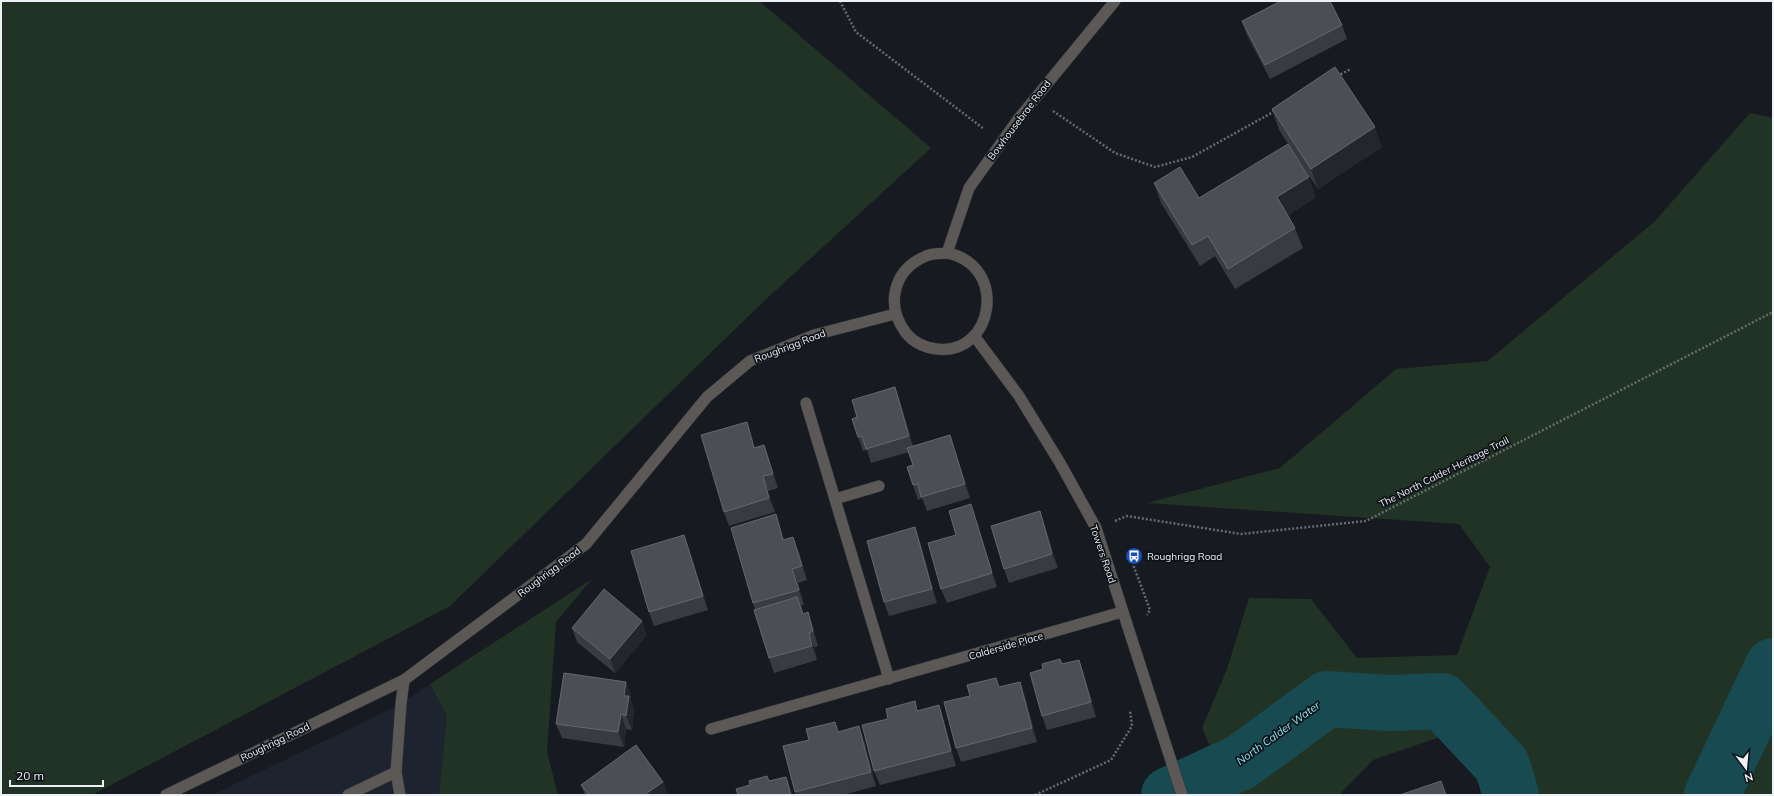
<svg xmlns="http://www.w3.org/2000/svg" width="1774" height="796" font-family="Mulish,sans-serif">
	<rect width="100%" height="100%" fill="#171b21"/>
	<path fill="#1d242f" d="M430,684L447,716L442,795H212L401,704Z"/>
	<path fill="#213324" d="M1,1H759L931,148L763,302L450,606L92,795H1Z
		M1750,113L1773,118V795H1506L1495,718L1373,760L1339,795H1232L1202,728L1227,669L1249,598L1311,599L1357,658L1457,655L1490,567L1459,524L1147,503L1280,468L1396,369L1488,361L1655,221Z
		M592,579L556,622L547,752L558,795H439L447,716L430,684Z"/>
	<g fill="none" stroke-linecap="round" stroke-linejoin="round">
		<path stroke="#174b51" stroke-width="56" d="M1169,795L1241,762L1327,699L1390,703L1442,701L1502,765L1511,795
			M1712,795L1773,666"/>
		<g stroke="#31353a" stroke-width="12">
			<path id="service" d="M396,772L400,795
				M348,795L396,772L401,704L404,680"/>
		</g>
		<g stroke="#31353a" stroke-width="12">
			<path id="minor" d="M806,403L889,679
				M835,499L879,486
				M711,729L1122,612
				M166,795L404,680L586,544L707,397L750,361L814,335L895,314"/>
		</g>
		<g stroke="#31353a" stroke-width="12">
			<path id="tertiary" d="M947,253L969,188L1019,118L1115,1
				M947,253C1009,265 994,356 937,349C925,348 913,342 906,333C885,305 893,270 926,256C932,253 940,254 947,253Z
				M975,337L1019,396L1060,463L1096,528L1182,795"/>
		</g>
		<path stroke="#676a70" stroke-width="2.5" stroke-dasharray="2 2" stroke-linecap="butt" d="M840,1L856,32L984,129
			M1337,76L1351,69
			M1053,111L1115,153L1155,167L1192,157L1275,111
			M1115,521L1127,516L1241,534L1366,521L1773,312
			M1128,551L1150,610L1147,615
			M1035,795L1111,760L1132,726L1130,710"/>
		<use href="#service" stroke="#5b5855" stroke-width="11"/>
		<use href="#minor" stroke="#5b5855" stroke-width="11"/>
		<use href="#tertiary" stroke="#5b5855" stroke-width="11"/>
	</g>
	<path fill="#3a3b41" d="M1242,21L1342,25L1347,39L1270,79L1247,35Z
		M1272,109L1382,147L1318,189L1279,130Z
		M1154,183L1199,198L1316,197L1288,215L1295,228L1303,248L1235,289L1215,256L1200,266L1161,203Z
		M900,401L913,446L955,450L970,498L927,511L922,498L918,500L913,485V465L909,452L871,463L867,450L863,451L858,437L857,417Z
		M752,437L755,448L764,445L769,460L778,488L768,491L775,512L729,526L724,512Z
		M1040,511L1045,526L1058,568L1009,583L1004,569Z
		M776,514L784,540L799,552L807,580L798,583L804,605H801L803,614L808,612L813,627L818,646L814,647L817,660L774,673L769,658L753,603Z
		M976,519L997,587L947,603L941,589L956,535Z
		M915,527L920,542L937,603L889,616L884,602Z
		M684,535L689,549L708,610L654,626L649,612Z
		M572,628L647,635L615,673L577,642Z
		M1079,660L1084,674L1096,717L1047,730L1042,716L1062,664Z
		M626,682L631,696V701L634,710L632,730L626,729L624,747L562,738L556,724Z
		M1020,682L1025,696L1037,742L961,762L956,748L970,696Z
		M918,711L944,720L956,766L880,785L874,771Z
		M838,731L864,740L876,786L843,795H796L795,792L809,740Z
		M663,782L668,795H585L581,785Z"/>
	<path fill="#24262c" d="M1375,127L1382,147L1318,189L1311,169Z
		M1309,177L1316,197L1284,217L1277,197Z
		M895,387L900,401L915,450L909,436Z
		M747,422L752,437L759,463L754,448Z
		M950,435L955,450L970,498L965,484Z
		M764,445L769,460L778,488L773,474Z
		M763,476L775,512L769,498Z
		M971,504L976,519L997,587L992,573Z
		M1040,511L1045,526L1058,568L1052,554Z
		M776,514L781,529L788,554L783,540Z
		M915,527L920,542L937,603L932,589Z
		M684,535L689,549L708,610L703,596Z
		M793,537L799,552L807,580L802,566Z
		M792,569L798,583L804,605Z
		M808,612L813,627L818,646L813,631Z
		M642,621L647,635L615,673L610,659Z
		M809,633L814,647L817,660L812,646Z
		M1079,660L1084,674L1096,717L1091,702Z
		M626,682L631,696V701L634,710L632,730L626,716L624,696Z
		M1020,682L1025,696L1037,742L1032,728Z
		M939,705L944,720L956,766L951,751Z
		M621,714L626,729L624,747L618,732Z
		M859,726L864,740L876,786L871,772Z
		M786,777L791,791L792,795H791Z
		M663,782L668,795H644Z"/>
	<path fill="#4d4e55" stroke="#66686e" d="M1281,1H1330L1342,25L1265,65L1242,21Z
		M1335,67L1375,127L1311,169L1272,109Z
		M1288,144L1309,177L1277,197L1295,228L1228,269L1208,236L1192,245L1154,183L1180,167L1199,198Z
		M895,387L909,436L866,449L862,436L858,437L852,419L857,417L852,400Z
		M747,422L754,448L764,445L773,474L763,476L769,498L724,512L701,435Z
		M950,435L965,484L921,497L918,484L913,485L907,467L913,465L907,448Z
		M971,504L992,573L941,589L928,543L956,535L949,511Z
		M1040,511L1052,554L1004,569L991,526Z
		M776,514L783,540L793,537L802,566L792,569L799,590L753,603L731,528Z
		M915,527L932,589L884,602L867,541Z
		M684,535L703,596L649,612L631,551Z
		M604,589L642,621L610,659L572,628Z
		M797,597L803,614L808,612L813,631L809,633L812,646L769,658L754,610Z
		M1060,659L1062,664L1079,660L1091,702L1042,716L1030,673L1043,669L1042,664Z
		M564,673L626,682L624,696H629L626,716L621,714L618,732L556,724Z
		M996,678L999,687L1020,682L1032,728L956,748L944,702L970,696L967,685Z
		M915,701L917,711L939,705L951,751L874,771L862,725L888,719L886,709Z
		M835,722L838,732L859,726L871,772L795,792L783,746L809,740L806,729Z
		M636,745L663,782L644,795H589L581,785Z
		M767,776L769,781L786,777L791,795H738L736,789L750,785L749,781Z
		M1441,781L1446,795H1400Z"/>
	<defs>
		<g id="bus-disc" transform="scale(0.9)"><circle r="9.5" fill="#1a4fb4" stroke="#0e1218"/><path d="M-5-6H5V4H4V6H2V4H-2V6H-4V4H-5ZM-3.5-4V0h7V-4ZM-3.5 1.2v1.5H-2V1.2ZM2 1.2v1.5H3.5V1.2Z" fill="#fff"/></g>
	</defs>
	<g fill-rule="evenodd">
		<use href="#bus-disc" x="1134" y="556"/>
	</g>
	<g text-anchor="middle" dominant-baseline="central" stroke-width="3.5" stroke-linejoin="round" paint-order="stroke">
		<g font-size="10" fill="#edf0f4" stroke="#0e1218">
			<text transform="translate(1019 120) rotate(-53)">Bowhousebrae Road</text>
			<text transform="translate(790 346) rotate(-21)">Roughrigg Road</text>
			<text transform="translate(1444 472) rotate(-27)">The North Calder Heritage Trail</text>
			<text transform="translate(1103 554) rotate(71)">Towers Road</text>
			<text transform="translate(549 572) rotate(-37)">Roughrigg Road</text>
			<text transform="translate(1006 646) rotate(-16)">Calderside Place</text>
			<text transform="translate(275 742) rotate(-26)">Roughrigg Road</text>
		</g>
		<g font-size="10" fill="#edf0f4" stroke="#0e1218" text-anchor="start">
			<text x="1147" y="556">Roughrigg Road</text>
		</g>
		<g font-size="11" font-style="italic" fill="#8fe5f0" stroke="#0e1218">
			<text transform="translate(1278 733) rotate(-36)">North Calder Water</text>
		</g>
	</g>
	<rect width="1774" height="796" fill="none" stroke="#edf0f4" stroke-width="4"/>
	<g transform="translate(1746 768) rotate(164)" stroke="#0e1218" stroke-width="3" paint-order="stroke">
	<path d="M0-3L7 15L0 10L-7 15Z" fill="#edf0f4"/>
	<text y="-6" font-size="11" font-weight="bold" text-anchor="middle" fill="#edf0f4">N</text>
	</g>
	<path d="M10 780v6h93v-6" fill="none" stroke="#edf0f4" stroke-width="2"/>
	<text x="16" y="780" font-size="12" fill="#edf0f4" stroke="#0e1218" stroke-width="3" paint-order="stroke">20 m</text>
</svg>
